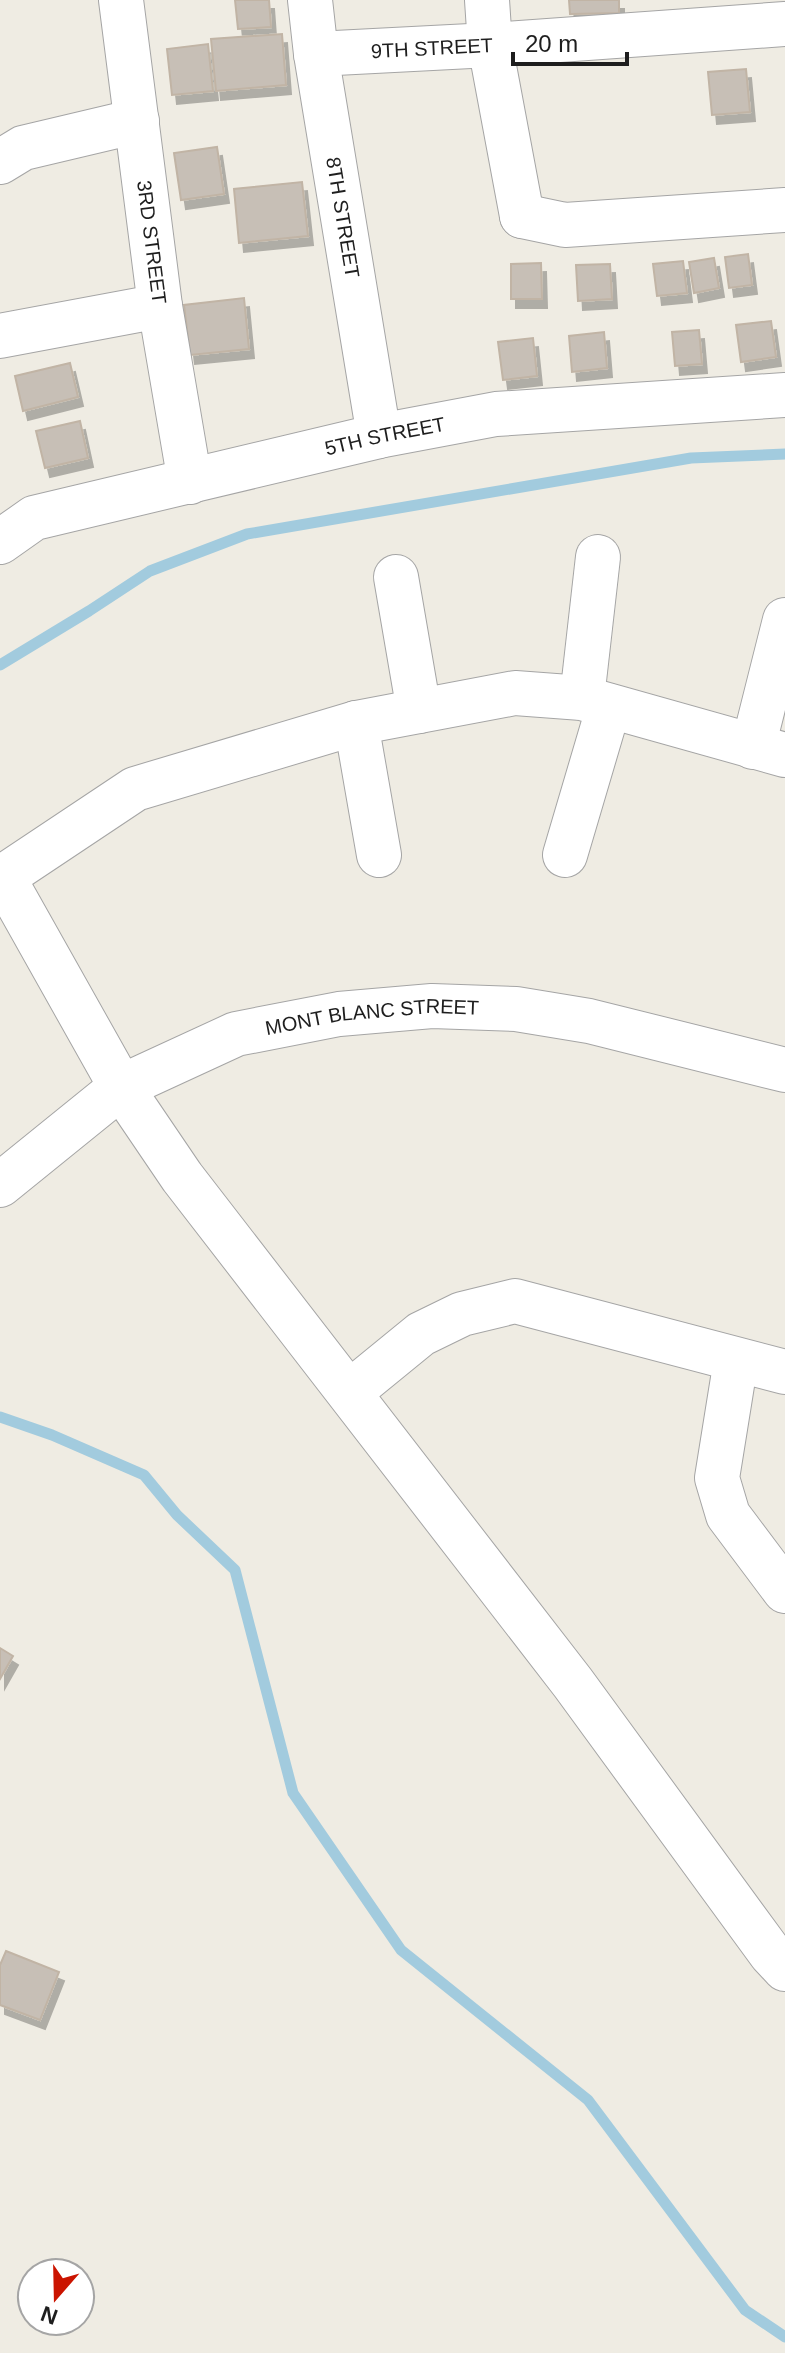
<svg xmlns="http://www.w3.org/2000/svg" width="785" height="2353" font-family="Arial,sans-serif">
	<defs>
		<filter id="shadow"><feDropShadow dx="5" dy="9" stdDeviation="0" flood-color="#0004"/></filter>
	</defs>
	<rect width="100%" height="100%" fill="#efece3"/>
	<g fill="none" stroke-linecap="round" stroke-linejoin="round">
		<path stroke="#a2cbde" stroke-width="11" d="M0,665L89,611L150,571L247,534L691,458L785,454
			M0,1417L52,1435L144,1475L177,1515L235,1570L293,1793L401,1950L588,2100L745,2310L785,2337"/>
	</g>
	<path fill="#c7bfb6" stroke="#c1b4a5" stroke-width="2" filter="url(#shadow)" d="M235,0H269L271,27L238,29Z
		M569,0H619V13L570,14Z
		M282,34L286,85L216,91L211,39Z
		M208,44L213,91L172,95L167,49Z
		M746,69L750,112L712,115L708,72Z
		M217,147L224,194L181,200L174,153Z
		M302,182L308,236L239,243L234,189Z
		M748,254L752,285L729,288L725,257Z
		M714,258L719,288L694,293L689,262Z
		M683,261L687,293L657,296L653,264Z
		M541,263L542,299H511V264Z
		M610,264L612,299L578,301L576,265Z
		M244,298L249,349L190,355L184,305Z
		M771,321L776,357L741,362L736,325Z
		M699,330L702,364L675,366L672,332Z
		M604,332L607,368L572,372L569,336Z
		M533,338L537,376L503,380L498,342Z
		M70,363L78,397L23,411L15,376Z
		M80,421L88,458L45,468L36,431Z
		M0,1648L13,1656L0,1679Z
		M6,1951L59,1972L40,2020L0,2005V1965Z"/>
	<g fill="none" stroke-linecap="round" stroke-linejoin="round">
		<g stroke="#a5a5a5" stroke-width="46">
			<g id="minor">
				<path id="s1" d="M121,0L160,306L190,482"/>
				<path id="s2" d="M310,0L316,54L379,436"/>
				<path d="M487,0L490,45L522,216"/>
				<path id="s3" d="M316,54L490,45L785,24"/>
				<path d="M0,162L23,148L137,121"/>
				<path d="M522,216L565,225L785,210"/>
				<path d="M0,336L160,306"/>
				<path id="s4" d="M0,542L34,518L379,436L496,414L785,395"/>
				<path d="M396,577L419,711"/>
				<path d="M582,698L598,557"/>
				<path d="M356,723L379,855"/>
				<path d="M753,747L785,620"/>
				<path d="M565,855L609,706"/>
				<path d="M3,877L121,1087L182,1177L573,1683L771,1954L785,1969"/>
				<path d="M0,879L135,789L356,723L515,693L582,698L785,755"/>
				<path id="s5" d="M0,1185L121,1087L236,1034L339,1014L432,1006L516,1009L589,1021L785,1070"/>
				<path d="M736,1360L717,1478L728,1515L785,1591"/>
				<path d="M350,1392L421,1334L462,1314L515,1301L785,1372"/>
			</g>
		</g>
		<use href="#minor" stroke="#fff" stroke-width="44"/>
	</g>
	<g text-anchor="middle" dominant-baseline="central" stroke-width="7" stroke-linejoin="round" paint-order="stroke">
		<g font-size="20" fill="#1e1e1e" stroke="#fff">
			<text stroke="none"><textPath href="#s3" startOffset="116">9TH STREET</textPath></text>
			<text stroke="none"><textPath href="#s2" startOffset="220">8TH STREET</textPath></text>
			<text stroke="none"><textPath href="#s1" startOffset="244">3RD STREET</textPath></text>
			<text stroke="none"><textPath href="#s4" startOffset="402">5TH STREET</textPath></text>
			<text stroke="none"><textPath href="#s5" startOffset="420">MONT BLANC STREET</textPath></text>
		</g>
	</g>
	<g transform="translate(56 2297) rotate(200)"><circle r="38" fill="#ffffff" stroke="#a5a5a5" stroke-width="2"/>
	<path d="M0-6L14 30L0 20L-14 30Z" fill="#cb1400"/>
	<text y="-12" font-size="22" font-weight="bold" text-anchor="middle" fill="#1e1e1e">N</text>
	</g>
	<path d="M513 52v12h114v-12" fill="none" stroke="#1e1e1e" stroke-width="4"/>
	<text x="525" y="52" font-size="24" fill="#1e1e1e" stroke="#ffffff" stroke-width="6" paint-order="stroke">20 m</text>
</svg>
